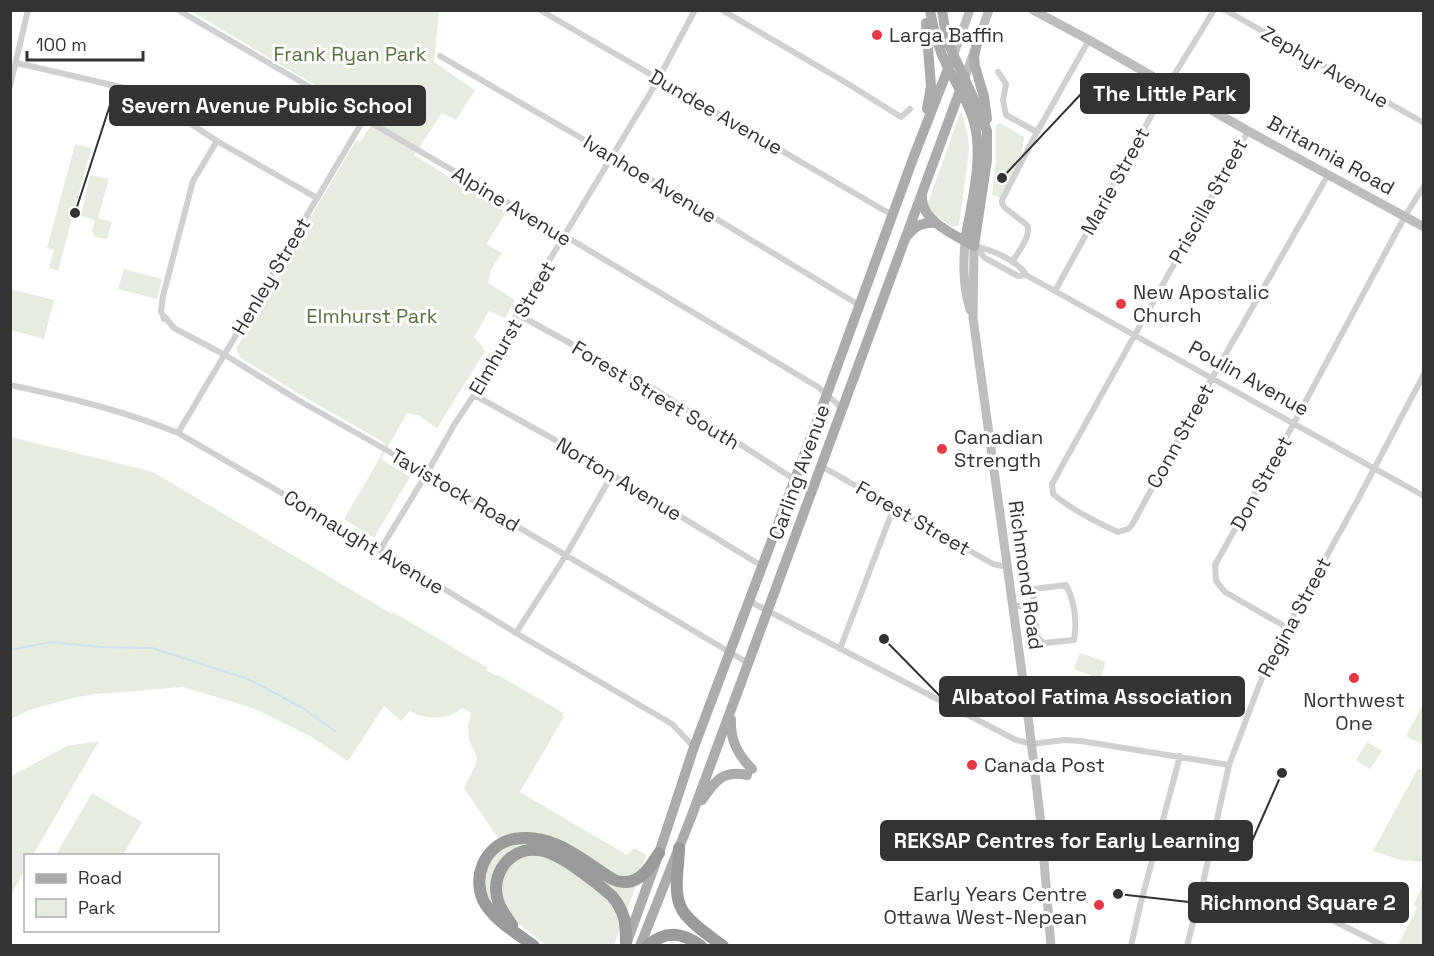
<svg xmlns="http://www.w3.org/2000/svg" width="1434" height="956" font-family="'Space Grotesk',sans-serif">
	<rect width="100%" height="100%" fill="#fff"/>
	<path fill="#e6ecdf" d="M191,11H439L434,62L475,90L456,120L442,113L414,155L504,211L503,213L505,214L487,243L488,245L502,253L491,270L488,283L515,300L505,318L489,311L474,337L483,347L482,349L485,351L437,428L418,415L407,413L381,459L410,477L374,538L344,519L380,458L385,443L301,395L241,358L236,349L283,269L282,265L356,141H361L377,115L369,111L366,115L363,114Z
		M960,113H962L968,137L969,149L959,225L953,227L933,214L927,206Z
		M1000,123L1024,137L1022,153L1001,198L992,195L996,160V125Z
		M75,144L91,148L58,271L49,268L54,250L47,248Z
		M90,175L109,179L98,218L112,222L107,239L95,237L92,231L95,220L81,216Z
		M124,269L162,279L157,299L118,289Z
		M10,289L54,300L44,339L11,330Z
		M11,437L153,472L392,614L393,612L488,668L486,670L495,675L496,674L564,713L562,715L564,717L520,792L627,855L634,848L646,855C644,862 643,869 636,873L635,888L614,945H545L518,923L492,904L487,897L484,886L485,872L490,861L504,847L464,788L475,766L477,757L469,740L468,726L471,713L462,708C447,721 427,720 410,711L401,721L384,706L348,761L310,736L253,708L183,687L96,694L73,698L29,710L11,719Z
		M1080,653L1106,662L1100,679L1074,669Z
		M1423,705V745L1406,736Z
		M99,741L33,855L26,856L25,869L11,895V776L67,746Z
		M1367,742L1382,751L1370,769L1356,760Z
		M1418,768L1423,771V862L1401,860L1373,851Z
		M92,793L142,822L123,855H56Z
		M1423,883V945H1398L1417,908L1414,905Z"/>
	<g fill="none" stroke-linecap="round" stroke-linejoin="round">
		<path stroke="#cfe2ee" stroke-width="2" d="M10,650L51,642L101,647L152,648L248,679L301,707L335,731"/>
		<path stroke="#d0d0d0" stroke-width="6" d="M178,10L565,236L818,387L842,408
			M540,10L892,215
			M722,10L850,85L901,117L910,109
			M1224,10L1227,11L1424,123
			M440,56L612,156L859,305
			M17,63L142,92L217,141L317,198
			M998,72L1006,84L1003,100L1006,115L1037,132
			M10,86L28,10
			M1248,131L1052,484L1053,494C1072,510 1096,522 1118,532L1128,529L1132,525L1212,378L1328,175
			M217,141L193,181L163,296L161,311L164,319L165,317L174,328L225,355L298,400L427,473L748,663
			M974,246C989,249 1018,260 1026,275L1424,496
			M974,246L985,258L1018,276L1026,275
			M1012,262C1018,252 1032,236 1027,225L1004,207L1002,203V200L1037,132L1089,40
			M1055,291L1168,85L1214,10
			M517,314L659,392L794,479
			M10,385C67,397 125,411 178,433L380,550L521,636L667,721L672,724L694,747
			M474,395L550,437L762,566
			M178,433L364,119
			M821,466L993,564L1007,567
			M380,550L427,473L454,425L474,395L517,314L655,85L695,10
			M749,601L1016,740L1032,744L1064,740L1081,741L1229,765
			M1012,606H1033L1038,638L1044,643L1074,640C1077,621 1075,602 1066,585L1034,589L1033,606
			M1286,627L1225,592L1216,581L1215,565L1294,423L1405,216L1424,186
			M516,633L566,555L612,475
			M840,649L894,507
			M1203,883L1320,914L1384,946
			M1131,946L1140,906L1180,756
			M1187,946L1203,883L1229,765L1268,662L1356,503L1424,374"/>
		<path stroke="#bdbdbd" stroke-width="9" d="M1033,10L1089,40L1248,131L1424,227
			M953,56L970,10
			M965,77L989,10
			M965,241C963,267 963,285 970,310
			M974,246L973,318L1029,724L1041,824L1051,946"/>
		<path stroke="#ababab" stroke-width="10" d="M930,10C934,31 938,49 948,68C958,87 970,105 975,126C983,162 971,205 965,241
			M926,23L931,86L927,109
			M978,39L974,57L975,66L984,97L987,119
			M922,197C921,221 955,235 974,246L987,160V131L979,110L949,45L945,29L942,10
			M908,235C916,225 923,222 936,223
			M731,719C730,739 737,754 752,769
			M702,800C715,781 722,770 747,775
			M627,942L659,853L694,747L827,394L914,156L953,56
			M640,946L692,815L965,77"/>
		<path stroke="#9a9a9a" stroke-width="12" d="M679,848C679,869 671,897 685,914C695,927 710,936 723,946
			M512,925C506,916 499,908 497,897C491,869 515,844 543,851C562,855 596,882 612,896C626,913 626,924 626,945
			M534,946C518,934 492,919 483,900C478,888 478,876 483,864C488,852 500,841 514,839C546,833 572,852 597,869C606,875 615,883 626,882C643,881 651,865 659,853
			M647,946C666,930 682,932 701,946"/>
	</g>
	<g fill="#e63946" stroke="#fff" stroke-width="2">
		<circle cx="877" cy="35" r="6"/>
		<circle cx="1121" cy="304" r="6"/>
		<circle cx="942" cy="449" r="6"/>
		<circle cx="1354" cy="678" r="6"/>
		<circle cx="972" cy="765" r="6"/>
		<circle cx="1099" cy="905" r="6"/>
	</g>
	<g text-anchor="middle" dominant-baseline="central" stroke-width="6" stroke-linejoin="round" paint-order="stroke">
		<g font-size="20" fill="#333" stroke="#fff" text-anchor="start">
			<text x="889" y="35">Larga Baffin</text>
			<text x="1133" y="292">New Apostalic<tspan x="1133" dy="23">Church</tspan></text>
			<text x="954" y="437">Canadian<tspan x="954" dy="23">Strength</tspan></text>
			<text x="1354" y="700" text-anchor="middle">Northwest<tspan x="1354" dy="23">One</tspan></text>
			<text x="984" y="765">Canada Post</text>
			<text x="1087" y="894" text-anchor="end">Early Years Centre<tspan x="1087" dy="23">Ottawa West-Nepean</tspan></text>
		</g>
		<g font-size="20" fill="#56703f" stroke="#fff">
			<text x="350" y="54">Frank Ryan Park</text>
			<text x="372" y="316">Elmhurst Park</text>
		</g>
		<g font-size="20" fill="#333" stroke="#fff">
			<text transform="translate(1325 67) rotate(30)">Zephyr Avenue</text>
			<text transform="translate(716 112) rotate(30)">Dundee Avenue</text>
			<text transform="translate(1331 155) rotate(29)">Britannia Road</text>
			<text transform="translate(650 179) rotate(31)">Ivanhoe Avenue</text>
			<text transform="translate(1115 181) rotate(-61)">Marie Street</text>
			<text transform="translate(1208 201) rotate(-61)">Priscilla Street</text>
			<text transform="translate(512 206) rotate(31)">Alpine Avenue</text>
			<text transform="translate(271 276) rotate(-59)">Henley Street</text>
			<text transform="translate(512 328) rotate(-60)">Elmhurst Street</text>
			<text transform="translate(1249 378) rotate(29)">Poulin Avenue</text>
			<text transform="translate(656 395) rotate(31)">Forest Street South</text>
			<text transform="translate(1180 436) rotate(-61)">Conn Street</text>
			<text transform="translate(799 472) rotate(-70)">Carling Avenue</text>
			<text transform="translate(619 479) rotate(31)">Norton Avenue</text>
			<text transform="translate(1261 483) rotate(-61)">Don Street</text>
			<text transform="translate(455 490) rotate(30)">Tavistock Road</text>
			<text transform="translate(913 518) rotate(30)">Forest Street</text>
			<text transform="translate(364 542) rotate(31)">Connaught Avenue</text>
			<text transform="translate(1026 575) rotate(82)">Richmond Road</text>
			<text transform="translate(1294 617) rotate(-62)">Regina Street</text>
		</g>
	</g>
	<path fill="none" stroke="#333" stroke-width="2" d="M1002 178L1081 94M75 213L110 105M884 639L940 696M1282 773L1252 841M1118 894L1189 902"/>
	<g fill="#333" stroke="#fff" stroke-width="2">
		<circle cx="1002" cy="178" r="6"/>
		<circle cx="75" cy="213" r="6"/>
		<circle cx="884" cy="639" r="6"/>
		<circle cx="1282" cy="773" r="6"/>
		<circle cx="1118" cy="894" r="6"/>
	</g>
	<g fill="#333" stroke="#333" stroke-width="2">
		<rect x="1081" y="74" width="168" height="39" rx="6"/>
		<rect x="110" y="86" width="315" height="39" rx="6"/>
		<rect x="940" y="677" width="304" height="39" rx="6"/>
		<rect x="881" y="821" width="371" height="39" rx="6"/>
		<rect x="1189" y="883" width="219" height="39" rx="6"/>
	</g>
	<g font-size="21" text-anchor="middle" font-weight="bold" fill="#fff">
		<text x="1165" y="101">The Little Park</text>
		<text x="267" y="113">Severn Avenue Public School</text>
		<text x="1092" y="704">Albatool Fatima Association</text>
		<text x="1067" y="848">REKSAP Centres for Early Learning</text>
		<text x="1298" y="910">Richmond Square 2</text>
	</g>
	<rect width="1434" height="956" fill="none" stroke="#333333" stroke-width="24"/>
	<rect x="24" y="854" width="195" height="78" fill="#ffffff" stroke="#adadad" stroke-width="1.5"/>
	<rect x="36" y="874" width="30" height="9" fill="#ababab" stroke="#adadad" stroke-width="1.5"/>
	<text x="78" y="884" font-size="18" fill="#333333">Road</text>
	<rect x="36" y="899" width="30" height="18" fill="#e6ecdf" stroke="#adadad" stroke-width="1.5"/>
	<text x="78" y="914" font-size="18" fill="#333333">Park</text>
	<path d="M27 51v9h116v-9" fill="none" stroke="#333333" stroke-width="3"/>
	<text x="36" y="51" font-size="18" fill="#333333" stroke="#ffffff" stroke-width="4.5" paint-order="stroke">100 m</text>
</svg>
